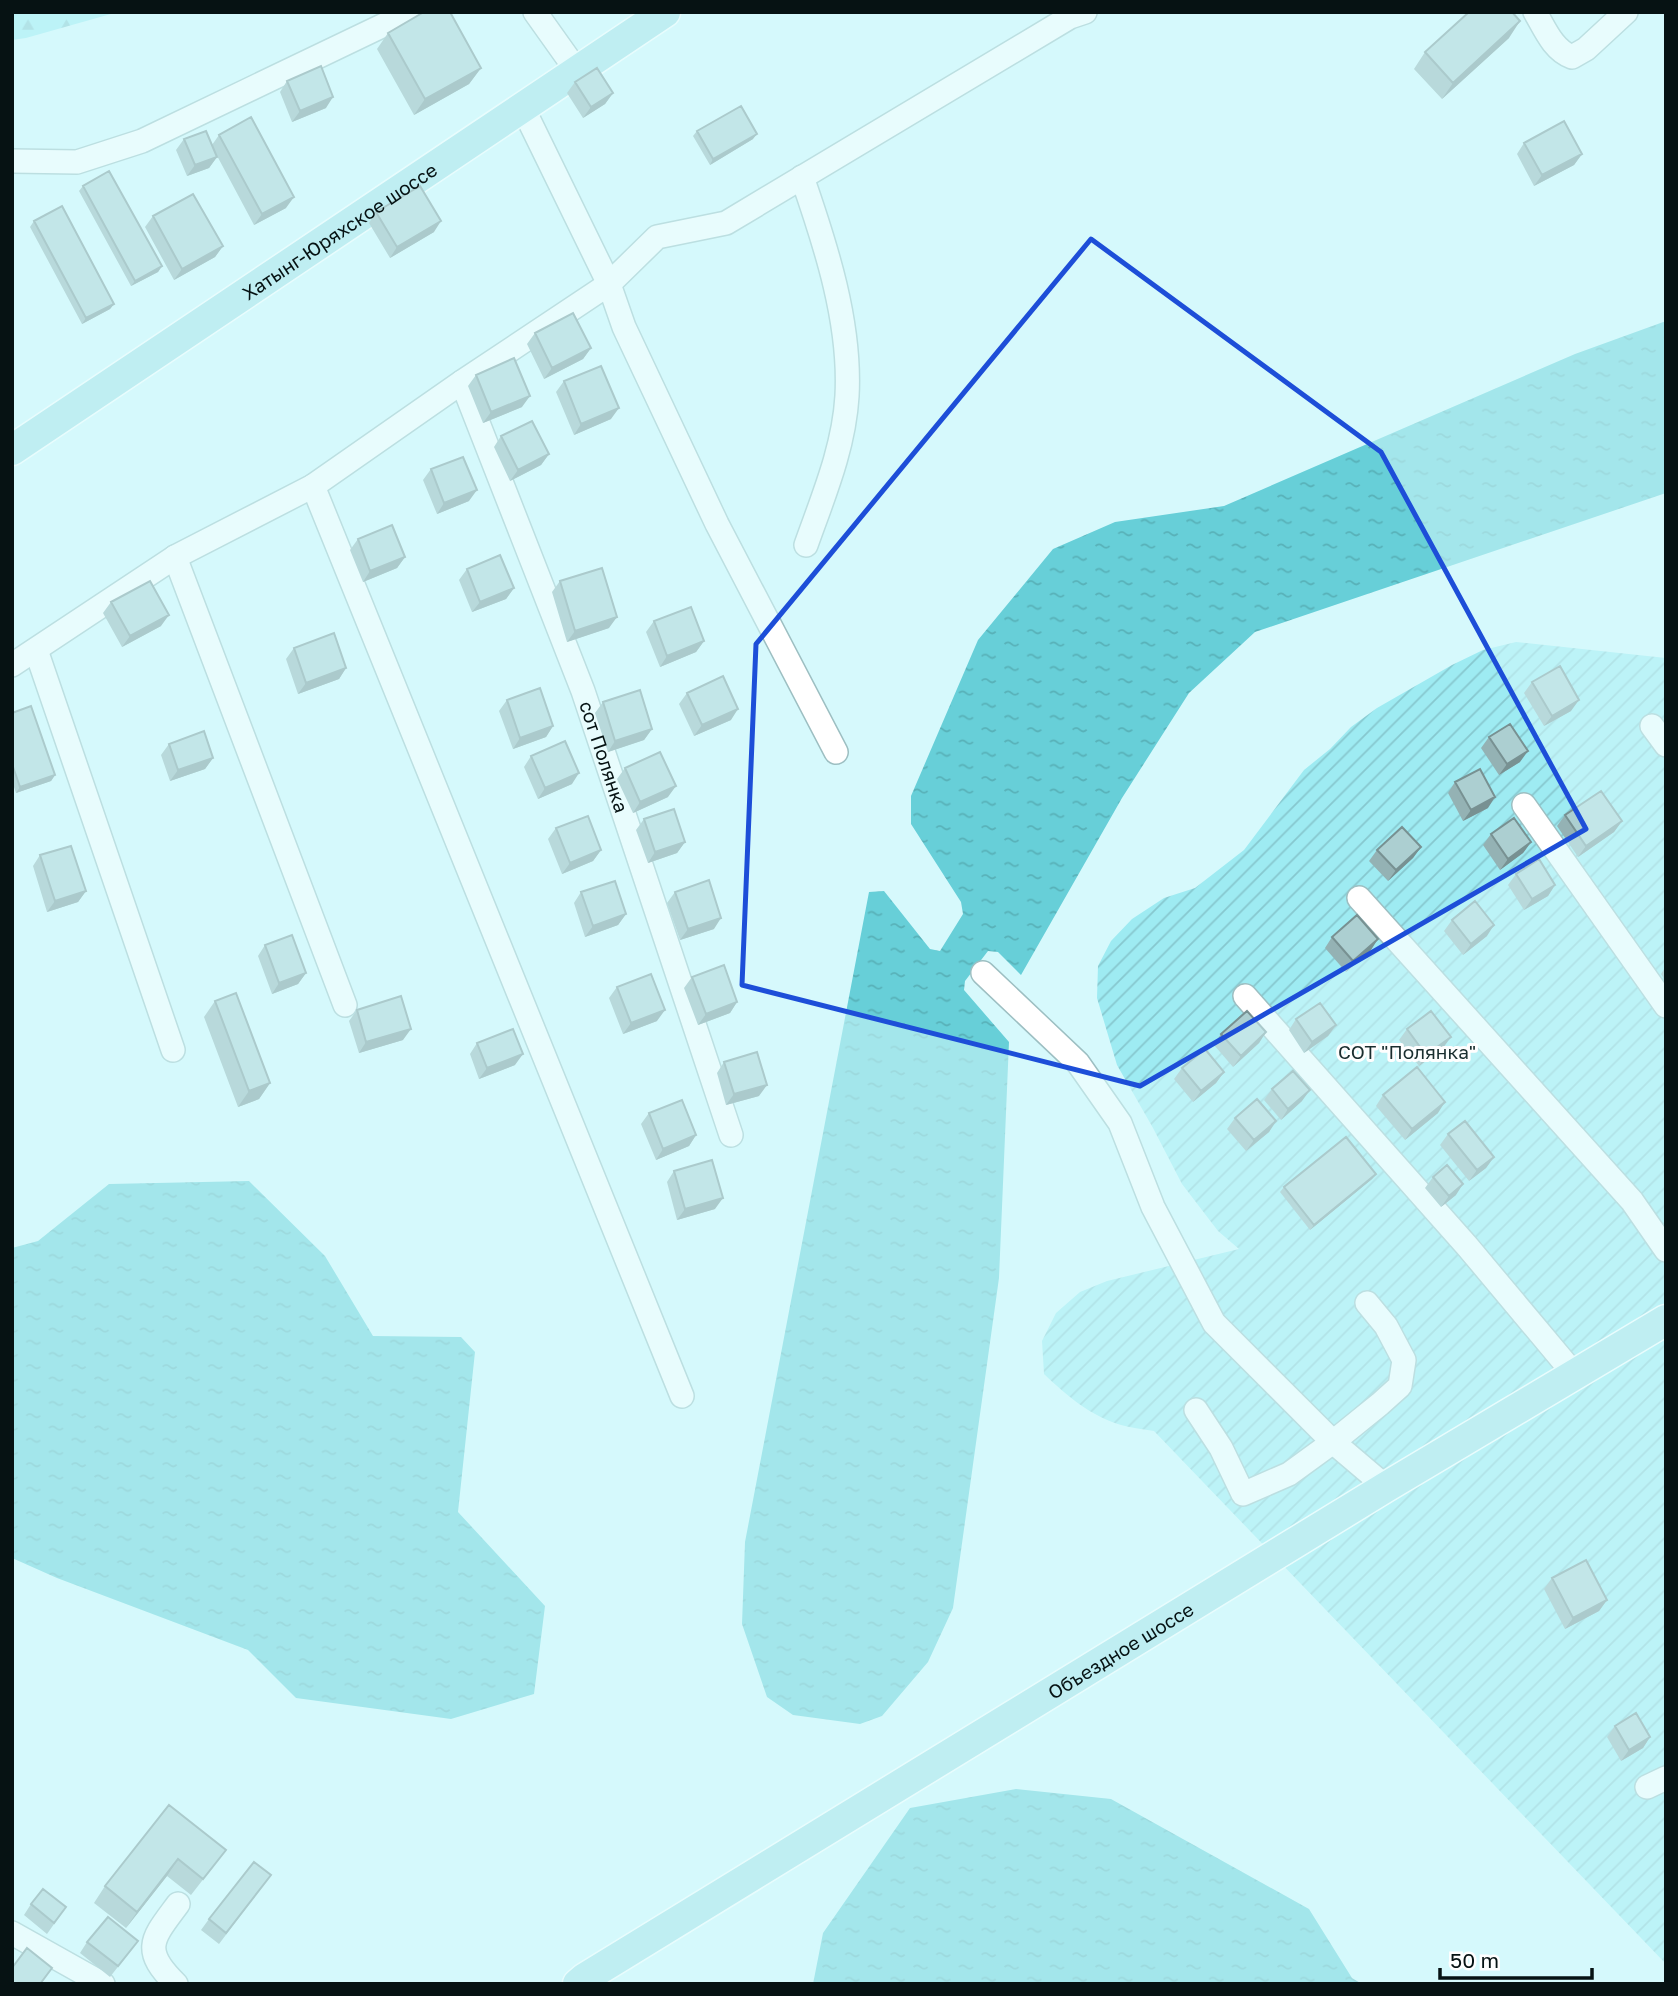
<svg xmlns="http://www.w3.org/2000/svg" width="1678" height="1996" font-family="'Golos Text',sans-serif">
	<defs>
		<pattern id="forest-firs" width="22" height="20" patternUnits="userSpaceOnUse" patternTransform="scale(1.75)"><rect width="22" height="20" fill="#9eebf2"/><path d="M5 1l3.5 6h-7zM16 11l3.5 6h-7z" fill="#87c8cf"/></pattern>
		<pattern id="garden-furrows" width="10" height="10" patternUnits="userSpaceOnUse" patternTransform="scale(1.75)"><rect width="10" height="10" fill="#9eebf2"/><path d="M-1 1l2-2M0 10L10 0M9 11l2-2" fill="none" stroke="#87c8cf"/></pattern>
		<pattern id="water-ripples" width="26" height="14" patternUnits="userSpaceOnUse" patternTransform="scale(1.75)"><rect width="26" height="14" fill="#67cfd8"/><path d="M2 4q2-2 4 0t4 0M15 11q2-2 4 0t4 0" fill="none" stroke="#58b1b8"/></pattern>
	</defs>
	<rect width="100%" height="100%" fill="#d6f9fc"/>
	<path fill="url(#forest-firs)" d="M12,12H118L26,38L12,40Z"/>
	<path fill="url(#garden-furrows)" d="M1516,642L1666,658V1964L1154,1431C1143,1429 1132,1428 1121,1425C1092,1417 1066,1395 1044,1374L1042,1341L1056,1313L1080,1292L1107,1281L1239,1249L1218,1231L1182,1184L1153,1128L1117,1065L1097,998L1098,966L1111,941L1132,919L1164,898L1195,888L1244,850L1304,770L1330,749L1351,727L1377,708L1452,665L1483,650Z"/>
	<path fill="url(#water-ripples)" d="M1666,321V493L1255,632L1189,693L1122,798L1021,975L998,952L988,951L965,981L964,990L1009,1042L999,1278L953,1608L928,1662L882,1716L860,1724L793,1715L767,1697L742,1624L745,1542L869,892L884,891L930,949L940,951L963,914L961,902L911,824V796L978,640L1053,549L1115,522L1224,506L1575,354Z
		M249,1181L325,1256L373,1336L461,1337L475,1352L458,1512L545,1606L534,1694L451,1719L296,1698L248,1650L57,1578L12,1558V1248L38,1241L109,1184Z
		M1016,1789L1111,1799L1309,1909L1352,1978L1362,1984H813L823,1933L910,1808Z"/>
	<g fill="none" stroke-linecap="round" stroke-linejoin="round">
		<g stroke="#9dbfc2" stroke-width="26">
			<g id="minor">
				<path d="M535,12L577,71"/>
				<path d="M1535,12C1545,29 1553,50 1572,57L1586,49L1626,12"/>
				<path d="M523,108L609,284L624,327L717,524L836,752"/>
				<path d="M12,161L77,162L142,141L411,12"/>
				<path d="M802,177C826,246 851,323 847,396C844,448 823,497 806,545"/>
				<path id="s1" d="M462,382L583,691L731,1135"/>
				<path d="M313,486L682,1396"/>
				<path d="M175,557L345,1005"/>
				<path d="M36,650L173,1050"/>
				<path d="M12,665L175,557L313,486L462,382L609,284L657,237L726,223L1070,17L1085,12"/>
				<path d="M1652,726L1666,745"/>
				<path d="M1524,805L1666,1006"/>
				<path d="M1359,898L1632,1201L1666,1250"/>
				<path d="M983,973L1078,1063L1120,1123L1153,1207L1214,1323L1333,1442L1386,1487"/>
				<path d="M1245,996L1467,1246L1575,1375"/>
				<path d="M1196,1410L1221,1448L1243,1494L1289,1474L1333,1442L1380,1404L1400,1386L1404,1360L1386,1326L1367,1303"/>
				<path d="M1647,1787L1666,1778"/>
				<path d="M12,1933L103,1984"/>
				<path d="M176,1984C140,1949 153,1938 178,1904"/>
			</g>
		</g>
		<g stroke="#fff" stroke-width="33">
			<g id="major">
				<path id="s2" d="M12,450L665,12"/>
				<path id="s3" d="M578,1984L585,1978L1386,1487L1666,1320"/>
			</g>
		</g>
		<use href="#minor" stroke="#fff" stroke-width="23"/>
		<use href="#major" stroke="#a4e0e6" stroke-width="30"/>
	</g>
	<path fill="#94b2b4" d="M388,33L481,68L469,84L414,115L377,49Z
		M1509,38L1442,99L1414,69L1425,52Z
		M287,81L326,108L292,122L280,92Z
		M575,82L613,93L605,104L583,118L567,93Z
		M697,131L753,139L710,165L693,136Z
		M219,135L286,208L254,225L215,152L217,157L209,168L187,176L176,150L184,139L212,145Z
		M1524,143L1582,154L1574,165L1534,186L1517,154Z
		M83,186L162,266L158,272L131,286L79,191Z
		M376,212L434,232L390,258L369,223Z
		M153,216L223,246L215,257L174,280L145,227Z
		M34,221L114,304L110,309L82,324L30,227Z
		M535,333L591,348L583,359L544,379L527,344Z
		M476,375L522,407L483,423L468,386Z
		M564,381L611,419L574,435L556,392Z
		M501,436L549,454L541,465L510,481L494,447Z
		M431,469L469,501L437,514L423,480Z
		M358,539L405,557L397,568L363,582L350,550Z
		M467,569L514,588L506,599L472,612L459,580Z
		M560,581L609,628L567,642L552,592Z
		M111,602L161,626L122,647L103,613Z
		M654,621L704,641L696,652L660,667L646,632Z
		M294,648L346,668L339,679L298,694L286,659Z
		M1532,682L1571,711L1544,726L1524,693Z
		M687,693L731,720L694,736L679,704Z
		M507,700L553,726L546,737L513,749L499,711Z
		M603,702L652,729L644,740L608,752L595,713Z
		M12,713L55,775L51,781L16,793L12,781Z
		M1489,737L1520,762L1499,775L1481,748Z
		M169,744L213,758L205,769L170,781L161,755Z
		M531,756L572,784L538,799L524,767Z
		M625,768L668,797L633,813L617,779Z
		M1455,782L1488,808L1463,821L1448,793Z
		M1565,815L1622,821L1614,832L1578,857L1557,826Z
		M644,819L685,842L677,853L648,863L636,830Z
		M556,828L601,850L593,861L562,874L548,839Z
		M1491,834L1531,842L1523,853L1500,870L1483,845Z
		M1421,847L1413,858L1388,881L1369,861L1377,850Z
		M40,855L86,891L78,902L47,912L33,866Z
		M1516,874L1555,885L1548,896L1524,910L1508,885Z
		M581,892L626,914L618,925L585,937L574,903Z
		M675,892L714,929L680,940L667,903Z
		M1452,920L1487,936L1463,955L1444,931Z
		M1332,937L1371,950L1346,972L1325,948Z
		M265,945L306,973L298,984L272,994L258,956Z
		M1666,966V982L1661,974Z
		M692,977L737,1002L730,1013L698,1025L684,988Z
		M617,987L657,1021L623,1034L609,998Z
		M215,1001L270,1083L259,1099L238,1107L204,1017Z
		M357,1010L403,1040L359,1053L349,1021Z
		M1296,1019L1336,1025L1328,1036L1304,1053L1289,1030Z
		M1407,1029L1443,1048L1419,1066L1399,1040Z
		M1266,1032L1259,1043L1233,1067L1214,1045L1221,1034Z
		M477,1043L515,1065L479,1079L470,1054Z
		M724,1062L759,1096L726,1105L717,1073Z
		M1182,1068L1224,1072L1216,1083L1193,1102L1174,1079Z
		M1272,1089L1302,1101L1281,1120L1264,1100Z
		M1383,1095L1438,1113L1405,1140L1376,1106Z
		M649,1113L696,1135L689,1146L656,1160L641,1124Z
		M1235,1118L1276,1121L1269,1132L1246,1151L1227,1129Z
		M1448,1134L1494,1157L1486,1168L1469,1181L1440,1145Z
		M674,1171L715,1209L677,1220L667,1182Z
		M1376,1174L1372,1179L1310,1230L1280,1192L1284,1187Z
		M1433,1177L1456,1195L1441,1207L1425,1188Z
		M1552,1578L1607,1600L1599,1611L1565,1629L1544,1589Z
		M1615,1726L1650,1737L1643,1748L1621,1761L1607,1737Z
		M169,1805L226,1850L191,1895L167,1876L126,1928L94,1903L105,1886Z
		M271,1875L219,1944L201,1930L209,1919Z
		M31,1904L66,1907L47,1934L24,1915Z
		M138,1941L110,1977L80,1953L87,1942Z"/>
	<path fill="#789192" d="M1520,21L1509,38L1442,99L1453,83Z
		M481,68L469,84L414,115L425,99Z
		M613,93L605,104L583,118L591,107Z
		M333,97L326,108L292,122L300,111Z
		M757,134L753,139L710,165L713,159Z
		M1582,154L1574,165L1534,186L1542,175Z
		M217,157L209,168L187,176L195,165Z
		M294,197L286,208L254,225L262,214Z
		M441,221L434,232L390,258L397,247Z
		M223,246L215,257L174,280L182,269Z
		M162,266L158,272L131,286L135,281Z
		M114,304L110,309L82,324L86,318Z
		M591,348L583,359L544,379L552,368Z
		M530,396L522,407L483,423L491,412Z
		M619,408L611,419L574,435L581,424Z
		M549,454L541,465L510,481L518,470Z
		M477,490L469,501L437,514L444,503Z
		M405,557L397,568L363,582L370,571Z
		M514,588L506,599L472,612L480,602Z
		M169,615L161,626L122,647L130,636Z
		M617,617L609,628L567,642L575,631Z
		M704,641L696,652L660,667L667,656Z
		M346,668L339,679L298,694L306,683Z
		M1579,700L1571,711L1544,726L1552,716Z
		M738,709L731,720L694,736L702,725Z
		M553,726L546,737L513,749L520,738Z
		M652,729L644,740L608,752L615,741Z
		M1528,751L1520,762L1499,775L1507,764Z
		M213,758L205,769L170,781L178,770Z
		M579,773L572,784L538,799L545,788Z
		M55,775L51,781L16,793L20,787Z
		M676,786L668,797L633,813L640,802Z
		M1495,797L1488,808L1463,821L1471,810Z
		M1622,821L1614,832L1578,857L1586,846Z
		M685,842L677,853L648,863L655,852Z
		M1531,842L1523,853L1500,870L1508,859Z
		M1421,847L1413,858L1388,881L1396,870Z
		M601,850L593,861L562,874L570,863Z
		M1555,885L1548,896L1524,910L1532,899Z
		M86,891L78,902L47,912L55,901Z
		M626,914L618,925L585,937L593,926Z
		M721,918L714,929L680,940L688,929Z
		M1494,925L1487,936L1463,955L1471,944Z
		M1378,939L1371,950L1346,972L1353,961Z
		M306,973L298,984L272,994L279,983Z
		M737,1002L730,1013L698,1025L706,1014Z
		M665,1010L657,1021L623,1034L631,1023Z
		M1336,1025L1328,1036L1304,1053L1312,1042Z
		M411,1029L403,1040L359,1053L366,1042Z
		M1266,1032L1259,1043L1233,1067L1241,1056Z
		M1451,1037L1443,1048L1419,1066L1426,1055Z
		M523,1054L515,1065L479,1079L487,1068Z
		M1224,1072L1216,1083L1193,1102L1201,1091Z
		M270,1083L259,1099L238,1107L249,1091Z
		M767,1085L759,1096L726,1105L734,1094Z
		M1310,1090L1302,1101L1281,1120L1288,1109Z
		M1445,1102L1438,1113L1405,1140L1412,1129Z
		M1276,1121L1269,1132L1246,1151L1254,1140Z
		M696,1135L689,1146L656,1160L663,1149Z
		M1494,1157L1486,1168L1469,1181L1477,1170Z
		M1376,1174L1372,1179L1310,1230L1314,1225Z
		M1463,1184L1456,1195L1441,1207L1449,1196Z
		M723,1198L715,1209L677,1220L685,1209Z
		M1607,1600L1599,1611L1565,1629L1573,1618Z
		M1650,1737L1643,1748L1621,1761L1629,1750Z
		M178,1859L167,1876L126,1928L137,1912Z"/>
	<path fill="#accfd1" stroke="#789192" stroke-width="2" d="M424,12H450L481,68L425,99L388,33Z
		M1469,12H1512L1520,21L1453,83L1425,52Z
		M321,66L333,97L300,111L287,81Z
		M597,68L613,93L591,107L575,82Z
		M741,106L757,134L713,159L697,131Z
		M251,117L294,197L262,214L219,135Z
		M1564,121L1582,154L1542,175L1524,143Z
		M206,131L217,157L195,165L184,139Z
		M109,171L162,266L135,281L83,186Z
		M420,186L441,221L397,247L376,212Z
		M193,194L223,246L182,269L153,216Z
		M62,206L114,304L86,318L34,221Z
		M573,313L591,348L552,368L535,333Z
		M514,358L530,396L491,412L476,375Z
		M601,366L619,408L581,424L564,381Z
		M532,421L549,454L518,470L501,436Z
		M463,457L477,490L444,503L431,469Z
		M392,525L405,557L370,571L358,539Z
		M500,555L514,588L480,602L467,569Z
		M602,568L617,617L575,631L560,581Z
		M150,581L169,615L130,636L111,602Z
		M691,607L704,641L667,656L654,621Z
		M334,633L346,668L306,683L294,648Z
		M1560,666L1579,700L1552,716L1532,682Z
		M723,676L738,709L702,725L687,693Z
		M540,688L553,726L520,738L507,700Z
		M640,690L652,729L615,741L603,702Z
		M31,706L55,775L20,787L12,764V713Z
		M1510,724L1528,751L1507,764L1489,737Z
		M204,731L213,758L178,770L169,744Z
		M565,741L579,773L545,788L531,756Z
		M660,752L676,786L640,802L625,768Z
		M1480,769L1495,797L1471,810L1455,782Z
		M1601,791L1622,821L1586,846L1565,815Z
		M674,809L685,842L655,852L644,819Z
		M588,816L601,850L570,863L556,828Z
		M1514,818L1531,842L1508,859L1491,834Z
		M1402,827L1421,847L1396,870L1377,850Z
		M71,846L86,891L55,901L40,855Z
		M1539,859L1555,885L1532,899L1516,874Z
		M709,880L721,918L688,929L675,892Z
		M615,881L626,914L593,926L581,892Z
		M1475,901L1494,925L1471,944L1452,920Z
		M1357,915L1378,939L1353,961L1332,937Z
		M292,935L306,973L279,983L265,945Z
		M724,965L737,1002L706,1014L692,977Z
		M651,974L665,1010L631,1023L617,987Z
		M236,993L270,1083L249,1091L215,1001Z
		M401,996L411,1029L366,1042L357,1010Z
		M1320,1003L1336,1025L1312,1042L1296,1019Z
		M1247,1011L1266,1032L1241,1056L1221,1034Z
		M1431,1011L1451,1037L1426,1055L1407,1029Z
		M513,1029L523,1054L487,1068L477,1043Z
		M1205,1049L1224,1072L1201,1091L1182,1068Z
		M757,1052L767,1085L734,1094L724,1062Z
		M1417,1067L1445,1102L1412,1129L1383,1095Z
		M1293,1071L1310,1090L1288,1109L1272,1089Z
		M1257,1099L1276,1121L1254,1140L1235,1118Z
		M682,1100L696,1135L663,1149L649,1113Z
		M1465,1121L1494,1157L1477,1170L1448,1134Z
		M1346,1137L1376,1174L1314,1225L1284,1187Z
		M712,1160L723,1198L685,1209L674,1171Z
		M1447,1165L1463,1184L1449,1196L1433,1177Z
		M1586,1560L1607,1600L1573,1618L1552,1578Z
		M1636,1713L1650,1737L1629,1750L1615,1726Z
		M169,1805L226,1850L203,1879L178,1859L137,1912L105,1886Z
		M254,1862L271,1875L226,1933L209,1919Z
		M43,1889L66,1907L54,1923L31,1904Z
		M108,1917L138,1941L118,1966L87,1942Z
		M27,1948L52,1968L40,1984H14L12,1982V1968Z"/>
	<path d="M0 0H1678V1996H0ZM1091,239L1381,452L1586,829L1140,1086L742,985L756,644Z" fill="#d6f9fc" fill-opacity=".55" fill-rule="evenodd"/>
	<path fill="none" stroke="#1d4ed8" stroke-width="5" stroke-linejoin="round" d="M1091,239L1381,452L1586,829L1140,1086L742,985L756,644Z"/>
	<g text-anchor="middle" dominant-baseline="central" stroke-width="6" stroke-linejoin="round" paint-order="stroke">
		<g font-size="19" fill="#061213" stroke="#fefefe">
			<text stroke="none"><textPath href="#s2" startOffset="394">Хатынг-Юряхское шоссе</textPath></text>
			<text stroke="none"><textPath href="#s1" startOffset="401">сот Полянка</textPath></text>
			<text stroke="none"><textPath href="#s3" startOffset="637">Объездное шоссе</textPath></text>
		</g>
		<g font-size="19" fill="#1a2e2f" stroke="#fefefe">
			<text x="1407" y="1051">СОТ "Полянка"</text>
		</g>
	</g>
	<rect width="1678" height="1996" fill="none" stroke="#061213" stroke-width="28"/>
	<path d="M1440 1968v10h152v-10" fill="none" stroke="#061213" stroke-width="3.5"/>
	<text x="1450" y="1968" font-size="21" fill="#061213" stroke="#fefefe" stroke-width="5" paint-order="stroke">50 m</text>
</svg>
